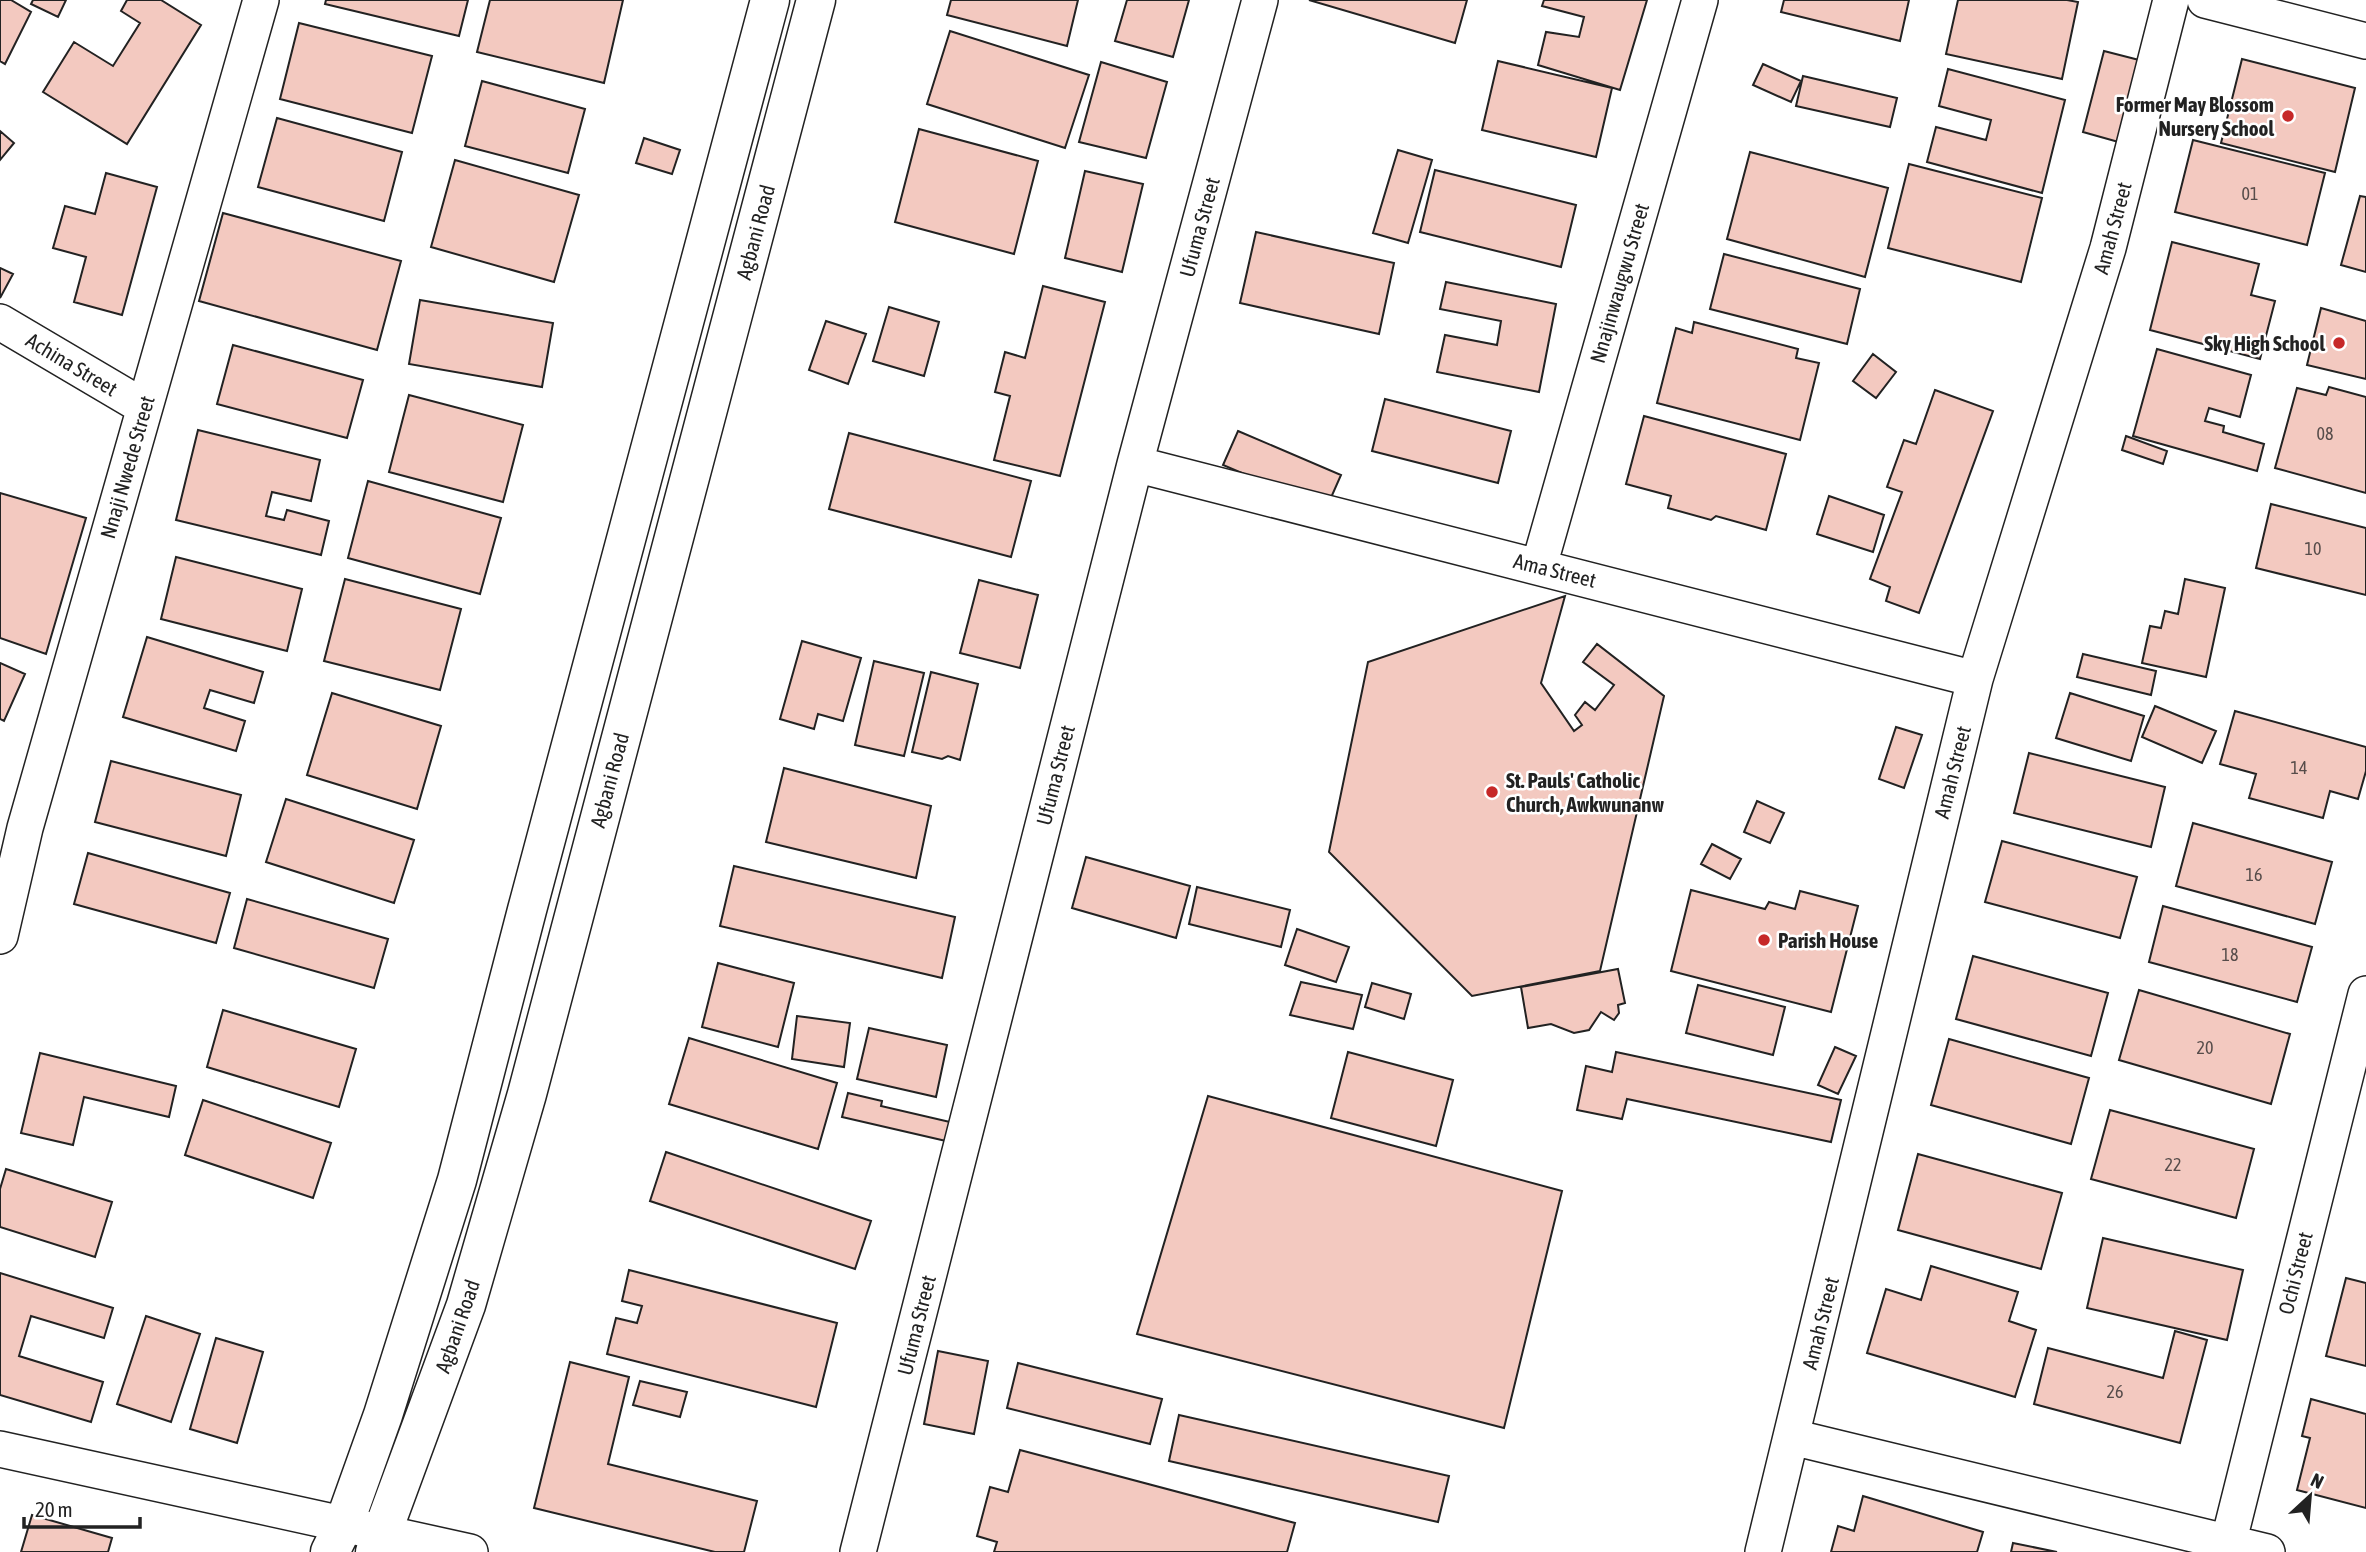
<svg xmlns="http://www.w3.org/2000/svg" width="2366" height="1552" font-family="'Asap Condensed',sans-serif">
	<rect width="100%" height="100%" fill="#fff"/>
	<path fill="#f3c9c0" stroke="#222" stroke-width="2" d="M0,0H11L31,12L5,64L0,61Z
		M33,0H66L58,17L31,4Z
		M127,0H161L201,25L127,144L43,92L74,42L113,66L140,23L121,11Z
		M326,0H468L459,36L325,4Z
		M490,0H623L604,83L477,52Z
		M951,0H1078L1067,46L947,15Z
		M1127,0H1189L1173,57L1115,41Z
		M1309,0H1467L1455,43Z
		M1544,0H1647L1620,90L1538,65L1546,32L1579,37L1584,17L1542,6Z
		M1784,0H1909L1900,41L1781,12Z
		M1958,0H2067L2078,2L2062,79L1946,54Z
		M299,23L432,56L412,133L280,99Z
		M950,31L1089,75L1065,148L927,104Z
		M2104,51L2143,61L2122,143L2083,132Z
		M2242,59L2355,88L2335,172L2221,143Z
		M1498,61L1612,88L1596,157L1482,130Z
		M1101,62L1167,82L1146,158L1079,142Z
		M1763,64L1801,81L1791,102L1753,85Z
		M1948,69L2065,100L2042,193L1927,162L1936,127L1986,140L1991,120L1939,106Z
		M1803,76L1897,98L1890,127L1796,106Z
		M482,81L585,109L568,173L465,146Z
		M277,118L402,152L384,221L258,187Z
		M919,129L1038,161L1014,254L895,222Z
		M0,131L14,143L0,160Z
		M644,138L680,150L672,174L636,163Z
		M2193,140L2325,173L2307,245L2175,212Z
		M1398,150L1432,160L1408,243L1373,233Z
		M1750,152L1888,188L1865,277L1727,239Z
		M455,160L579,195L554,282L431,247Z
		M1909,164L2042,198L2021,282L1888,248Z
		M1435,170L1576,205L1561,267L1420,232Z
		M1085,171L1143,184L1122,272L1065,258Z
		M106,173L157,187L122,315L74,302L86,257L53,248L65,206L95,214Z
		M2360,196L2366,197V272L2341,265Z
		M223,213L401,261L377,350L199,301Z
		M1256,232L1394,263L1379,334L1240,303Z
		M2172,242L2259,264L2251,295L2275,301L2260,359L2150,330Z
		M1724,254L1860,289L1847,344L1710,309Z
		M0,268L13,274L0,298Z
		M1446,282L1556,304L1539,392L1437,372L1445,335L1497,345L1501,321L1440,309Z
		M1043,286L1105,302L1060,476L994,460L1010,396L995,392L1005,352L1025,358Z
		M420,300L553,323L542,387L409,364Z
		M889,307L939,322L924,376L873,361Z
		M2321,308L2366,321V379L2307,365Z
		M826,321L866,334L848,384L809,370Z
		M1694,322L1798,349L1796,358L1819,363L1800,440L1657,403L1676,328L1692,333Z
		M233,345L363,380L347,438L217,404Z
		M2157,349L2251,375L2240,417L2209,408L2205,421L2224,426L2223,432L2264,444L2257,471L2133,436Z
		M1873,354L1896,372L1876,398L1853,381Z
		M2329,387L2366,397V493L2275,468L2297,388L2326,395Z
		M1935,390L1993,411L1919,613L1886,601L1890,587L1870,579L1902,492L1887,487L1904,440L1916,444Z
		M409,395L523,425L503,502L389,472Z
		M1385,399L1511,431L1498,483L1372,451Z
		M1644,416L1786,454L1766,530L1716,516L1711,520L1668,508L1671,496L1626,484Z
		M198,430L320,460L311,501L272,492L266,516L284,520L287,510L329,521L321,555L176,520Z
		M1238,431L1341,475L1326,509L1223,465Z
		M849,433L1031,481L1011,557L829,509Z
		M2126,436L2167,451L2163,464L2122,450Z
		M368,481L501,518L480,594L348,558Z
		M0,493L86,518L46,654L0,638Z
		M1829,496L1884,515L1873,552L1817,534Z
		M2271,504L2366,528V595L2256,568Z
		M176,557L302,589L287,651L161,619Z
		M345,579L461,609L440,690L324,661Z
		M2185,579L2225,588L2206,677L2142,663L2150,626L2161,628L2165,611L2178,614Z
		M979,580L1038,595L1020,668L960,653Z
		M1565,596L1541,683L1574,731L1582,725L1575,715L1585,702L1595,710L1614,685L1583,662L1597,644L1664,696L1600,971L1472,996L1329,852L1368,662Z
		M147,637L263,672L254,703L210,690L204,708L245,721L236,751L123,717Z
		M802,641L861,658L843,721L818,714L814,729L780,719Z
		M2083,654L2156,671L2151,695L2077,677Z
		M874,661L924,673L904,756L855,745Z
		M0,663L25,674L4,721L0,719Z
		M931,672L978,684L960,760L948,756L942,759L912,752Z
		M332,693L441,726L417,809L307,775Z
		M2070,693L2144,716L2131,761L2056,738Z
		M2155,706L2216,731L2202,763L2142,737Z
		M2235,711L2366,747V771L2358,799L2330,791L2323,818L2249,798L2256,774L2220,764Z
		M1896,727L1922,735L1904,788L1879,779Z
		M2029,753L2165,787L2151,847L2014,813Z
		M111,761L241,795L226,856L95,822Z
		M784,768L931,806L916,878L766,842Z
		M286,799L414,840L394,903L266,862Z
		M1757,801L1784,813L1770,843L1744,832Z
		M2193,823L2332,862L2315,924L2176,886Z
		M2002,841L2137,877L2120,938L1985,902Z
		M1712,844L1741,859L1730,879L1701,864Z
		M88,853L230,893L216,943L74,904Z
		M1086,857L1190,886L1176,938L1072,908Z
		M734,866L955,917L942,978L720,926Z
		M1197,887L1290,910L1281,947L1189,924Z
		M1691,890L1765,909L1769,902L1795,909L1800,891L1858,906L1831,1012L1671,971Z
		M247,899L388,939L374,988L234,948Z
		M2163,906L2312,947L2297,1002L2149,962Z
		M1297,929L1349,947L1336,982L1285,965Z
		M1973,956L2108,993L2091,1056L1956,1019Z
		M718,963L794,983L778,1047L702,1027Z
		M1618,969L1625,1003L1618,1005L1619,1013L1614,1020L1601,1012L1589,1030L1574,1033L1551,1024L1528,1028L1521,987Z
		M1301,982L1362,995L1353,1029L1290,1015Z
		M1372,983L1411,994L1404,1019L1365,1007Z
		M1698,985L1785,1007L1773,1055L1686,1033Z
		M2139,990L2290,1034L2271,1104L2119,1060Z
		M223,1010L356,1049L339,1107L207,1067Z
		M797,1016L850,1023L844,1067L792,1059Z
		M869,1028L947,1045L936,1097L857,1079Z
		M689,1038L837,1083L818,1149L669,1104Z
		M1949,1039L2089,1078L2071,1144L1931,1105Z
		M1835,1047L1856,1056L1838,1094L1818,1085Z
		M1348,1052L1453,1080L1436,1146L1331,1118Z
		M1616,1052L1841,1100L1831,1142L1627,1099L1622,1119L1577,1110L1586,1066L1612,1072Z
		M40,1053L176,1086L169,1117L84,1097L73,1145L21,1133Z
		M848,1093L882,1101L881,1106L950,1122L946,1141L842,1117Z
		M1208,1096L1562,1191L1504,1428L1137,1334Z
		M203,1100L331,1143L313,1198L185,1155Z
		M2110,1110L2254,1149L2236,1218L2091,1179Z
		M666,1152L871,1221L855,1269L650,1201Z
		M1918,1154L2062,1193L2041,1269L1898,1230Z
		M6,1169L112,1202L95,1257L0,1227V1189Z
		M2103,1238L2243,1270L2227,1340L2087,1308Z
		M1931,1266L2018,1292L2009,1321L2036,1330L2015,1397L1867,1353L1886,1289L1921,1300Z
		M629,1270L837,1323L816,1407L607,1354L616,1318L637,1323L642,1306L622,1301Z
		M0,1273L113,1308L104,1338L31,1316L19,1356L103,1382L91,1422L0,1395Z
		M2346,1278L2366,1283V1366L2326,1356Z
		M146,1316L200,1334L171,1422L117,1404Z
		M2175,1331L2207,1340L2180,1443L2034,1404L2048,1348L2163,1378Z
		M216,1338L263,1352L237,1443L190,1429Z
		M938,1351L988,1361L974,1434L924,1424Z
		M570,1362L629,1377L608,1464L757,1501L744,1552H715L534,1508Z
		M1018,1363L1162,1399L1150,1444L1007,1408Z
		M640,1381L687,1392L680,1417L633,1405Z
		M2311,1399L2366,1414V1508L2297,1490L2310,1438L2302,1436Z
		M1179,1415L1449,1476L1438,1522L1169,1461Z
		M1020,1450L1295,1523L1287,1552H994L997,1542L977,1536L990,1487L1008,1492Z
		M1863,1496L1983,1532L1977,1552H1831L1838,1526L1854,1531Z
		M32,1515L112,1538L108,1552H21Z
		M2013,1543L2057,1552H2011Z"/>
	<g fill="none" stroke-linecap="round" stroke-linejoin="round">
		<g stroke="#222" stroke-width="38">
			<path id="street" d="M2205,0L2366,41
				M0,322L144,407
				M1135,464L1975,679
				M1539,566L1700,0
				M0,936L25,828L261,0
				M1792,1437L2267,1552
				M0,1449L470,1552
				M858,1552L1135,464L1260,0
				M1763,1552L1975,679L2108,248L2171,0
				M2226,1552L2366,994"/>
		</g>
		<g stroke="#222" stroke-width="41">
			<path id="primary" d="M330,1552L344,1524L383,1415L457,1180L527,910L770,0
				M375,1552L466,1305L527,1094L816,0"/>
		</g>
		<use href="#street" stroke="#fff" stroke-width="35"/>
		<use href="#primary" stroke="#fff" stroke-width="38"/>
	</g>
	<g fill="#c62828" stroke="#fff" stroke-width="2.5">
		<circle cx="2288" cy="116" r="7"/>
		<circle cx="2339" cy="343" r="7"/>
		<circle cx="1492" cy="792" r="7"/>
		<circle cx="1764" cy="940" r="7"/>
	</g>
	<g text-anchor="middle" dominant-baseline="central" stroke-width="5" stroke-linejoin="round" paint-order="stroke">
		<g font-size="18" fill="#564c4a">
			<text x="2250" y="193">01</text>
			<text x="2325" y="433">08</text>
			<text x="2313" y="548">10</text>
			<text x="2299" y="767">14</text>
			<text x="2254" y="874">16</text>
			<text x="2230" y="954">18</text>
			<text x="2205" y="1047">20</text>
			<text x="2173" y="1164">22</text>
			<text x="2115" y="1391">26</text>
		</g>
		<g font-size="21" font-weight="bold" fill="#222" stroke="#fff" text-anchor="end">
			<text x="2274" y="104">Former May Blossom<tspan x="2274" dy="24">Nursery School</tspan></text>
			<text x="2325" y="343">Sky High School</text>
			<text x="1506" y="780" text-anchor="start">St. Pauls' Catholic<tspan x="1506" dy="24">Church, Awkwunanw</tspan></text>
			<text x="1778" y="940" text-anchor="start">Parish House</text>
		</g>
		<g font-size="21" fill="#222" stroke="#fff">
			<text transform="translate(1199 227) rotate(-75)">Ufuma Street</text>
			<text transform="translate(2112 228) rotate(-75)">Amah Street</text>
			<text transform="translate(755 232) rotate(-75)">Agbani Road</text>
			<text transform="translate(1619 283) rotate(-74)">Nnajinwaugwu Street</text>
			<text transform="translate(72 364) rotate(31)">Achina Street</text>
			<text transform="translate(127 467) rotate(-74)">Nnaji Nwede Street</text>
			<text transform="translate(1555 570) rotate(14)">Ama Street</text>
			<text transform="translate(1952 772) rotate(-76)">Amah Street</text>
			<text transform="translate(1055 775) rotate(-76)">Ufuma Street</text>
			<text transform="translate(609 780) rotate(-75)">Agbani Road</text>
			<text transform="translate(2295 1273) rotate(-76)">Ochi Street</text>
			<text transform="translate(1820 1323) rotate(-76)">Amah Street</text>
			<text transform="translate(916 1325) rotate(-76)">Ufuma Street</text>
			<text transform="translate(457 1326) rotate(-71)">Agbani Road</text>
		</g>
	</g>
	<g transform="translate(2310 1496) rotate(26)" stroke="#ffffff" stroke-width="5" paint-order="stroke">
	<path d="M0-5L12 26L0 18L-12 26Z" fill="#222222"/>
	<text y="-10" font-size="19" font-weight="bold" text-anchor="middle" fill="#222222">N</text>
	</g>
	<path d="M24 1517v10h116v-10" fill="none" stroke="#222222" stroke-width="3.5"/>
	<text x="35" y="1517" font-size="21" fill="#222222" stroke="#ffffff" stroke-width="5" paint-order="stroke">20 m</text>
</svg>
